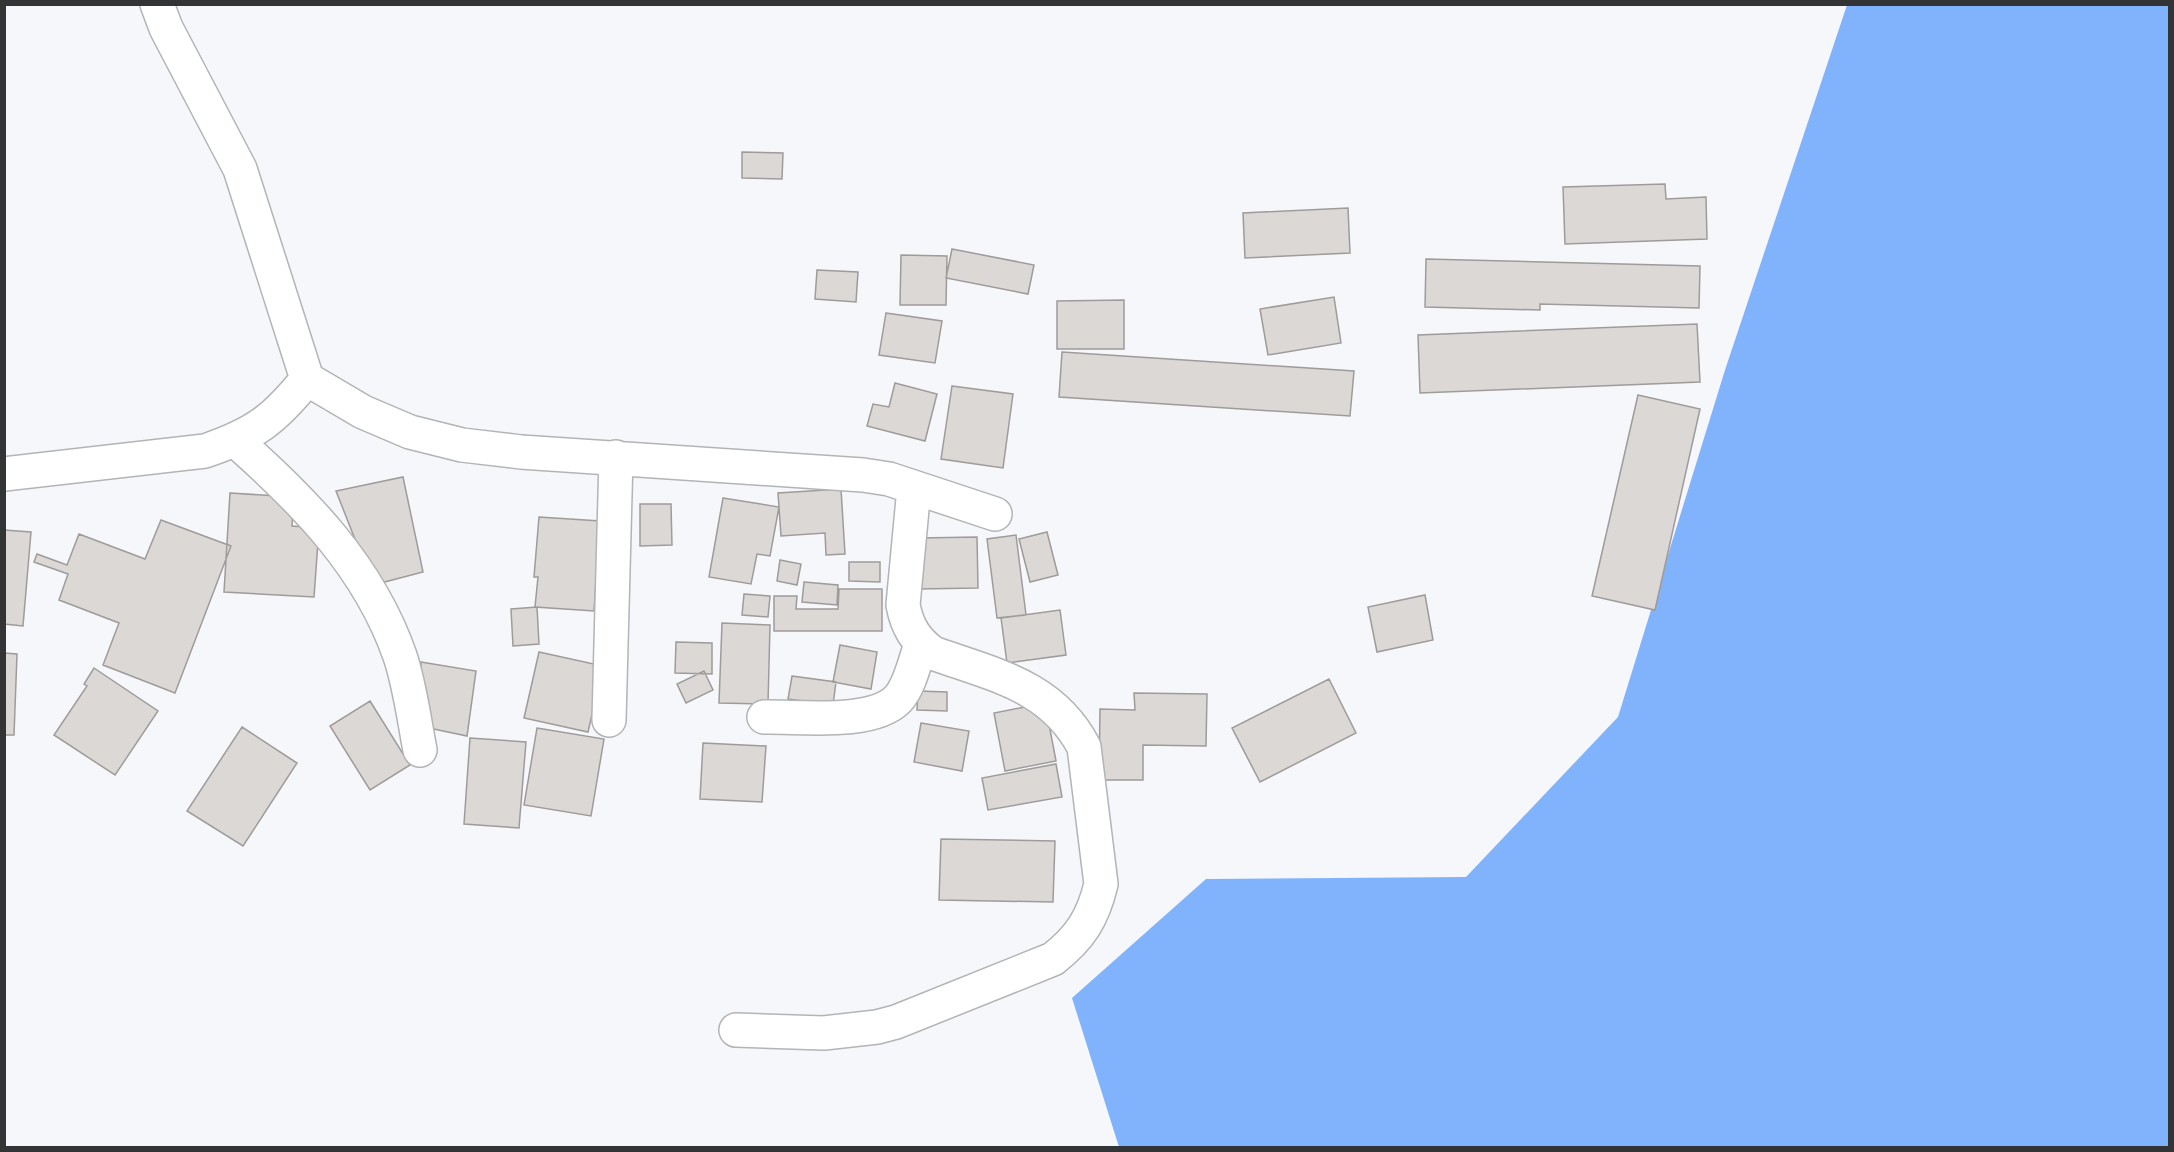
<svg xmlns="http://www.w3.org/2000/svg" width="2174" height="1152" font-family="Commissioner,sans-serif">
	<rect width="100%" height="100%" fill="#f5f7fa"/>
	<path fill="#81b3fc" d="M1847,5H2169V1147H1119L1072,998L1206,879L1466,877L1618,717L1725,370Z"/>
	<path fill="#dbd8d6" stroke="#9f9b9a" stroke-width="1.5" d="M742,152L783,153L782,179L742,178Z
		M1665,184L1666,199L1706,197L1707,239L1565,244L1563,187Z
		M1348,208L1350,253L1245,258L1243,213Z
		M952,249L1034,265L1028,294L946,278Z
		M901,255L947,256L946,305H900Z
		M1426,259L1700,266L1699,308L1540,304V310L1425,307Z
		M817,270L858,272L856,302L815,299Z
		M1334,297L1341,343L1268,355L1260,309Z
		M1124,300V349H1057V301Z
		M886,313L942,321L935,363L879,355Z
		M1697,324L1700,382L1420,393L1418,335Z
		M1062,352L1354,371L1350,416L1059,397Z
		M895,383L937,394L925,441L867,426L873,404L889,407Z
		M952,386L1013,394L1003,468L941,459Z
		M1638,395L1700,409L1655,610L1592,596Z
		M403,477L423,572L373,585L336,491Z
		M841,489L845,554L826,555L825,533L781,536L778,493Z
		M230,493L294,497L292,526L319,528L314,597L224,592Z
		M723,498L779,507L770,556L757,554L751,584L709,577Z
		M640,504H671L672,545L640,546Z
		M539,517L600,521L594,611L535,607L538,577H534Z
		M161,520L231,546L175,693L103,665L119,623L59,600L68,574L34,562L37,554L67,565L79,534L145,559Z
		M4,530L31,532L23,626L4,624Z
		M1047,532L1058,575L1030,582L1019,539Z
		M1016,535L1026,615L997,618L987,539Z
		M977,537L978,588L918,589V538Z
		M780,560L801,564L797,585L777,581Z
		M849,562H880V582L849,581Z
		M804,582L838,585L837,605L802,602Z
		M839,589H882V631H774V596H797L796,609H838Z
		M744,594L770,596L768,617L742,615Z
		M1425,595L1433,640L1377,652L1368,607Z
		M537,607L539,644L513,646L511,609Z
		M1060,610L1066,655L1007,663L1001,618Z
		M722,623L770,625L768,704L719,703Z
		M676,642L712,643V674L675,673Z
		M840,645L877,652L871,689L833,682Z
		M539,652L603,666L588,732L524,718Z
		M4,653L17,654L14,735H4Z
		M421,662L476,671L467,736L419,726Z
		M94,668L158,711L115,775L54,735L87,686L84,684Z
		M704,671L713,690L686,703L677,684Z
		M792,676L836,682L833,705L788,699Z
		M1329,679L1356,733L1260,782L1232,728Z
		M918,691L947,692V711L917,710Z
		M1134,693L1207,694L1206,746L1143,745V780H1099L1100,709L1135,710Z
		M370,701L410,765L370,790L330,726Z
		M1045,703L1056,761L1005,771L994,713Z
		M921,723L969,731L962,771L914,762Z
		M242,727L297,763L243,846L187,811Z
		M537,728L604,739L591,816L524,805Z
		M470,738L526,742L519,828L464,824Z
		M703,743L766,746L762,802L700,799Z
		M1056,764L1062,797L988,810L982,778Z
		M941,839L1055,841L1053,902L939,900Z"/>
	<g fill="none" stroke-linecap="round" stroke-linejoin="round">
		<g stroke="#b2b4b6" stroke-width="36">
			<path id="minor" d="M157,4L166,28L240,169L307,379L363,412L410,432L462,445L521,452L863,475L889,479L995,514
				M236,441C305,502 369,567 400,656C410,686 414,719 420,750
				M4,474L205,451C255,434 274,420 307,379
				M764,717C799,716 872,726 898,699C910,686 915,661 921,644
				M609,720L616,457
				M736,1030L824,1033L877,1027L896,1022L1053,959C1080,938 1093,918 1101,884L1084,747C1052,685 993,675 933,653C915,640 907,626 903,605L914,488"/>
		</g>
		<use href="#minor" stroke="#fff" stroke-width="33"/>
	</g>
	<rect width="2174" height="1152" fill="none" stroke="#333435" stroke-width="12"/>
</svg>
